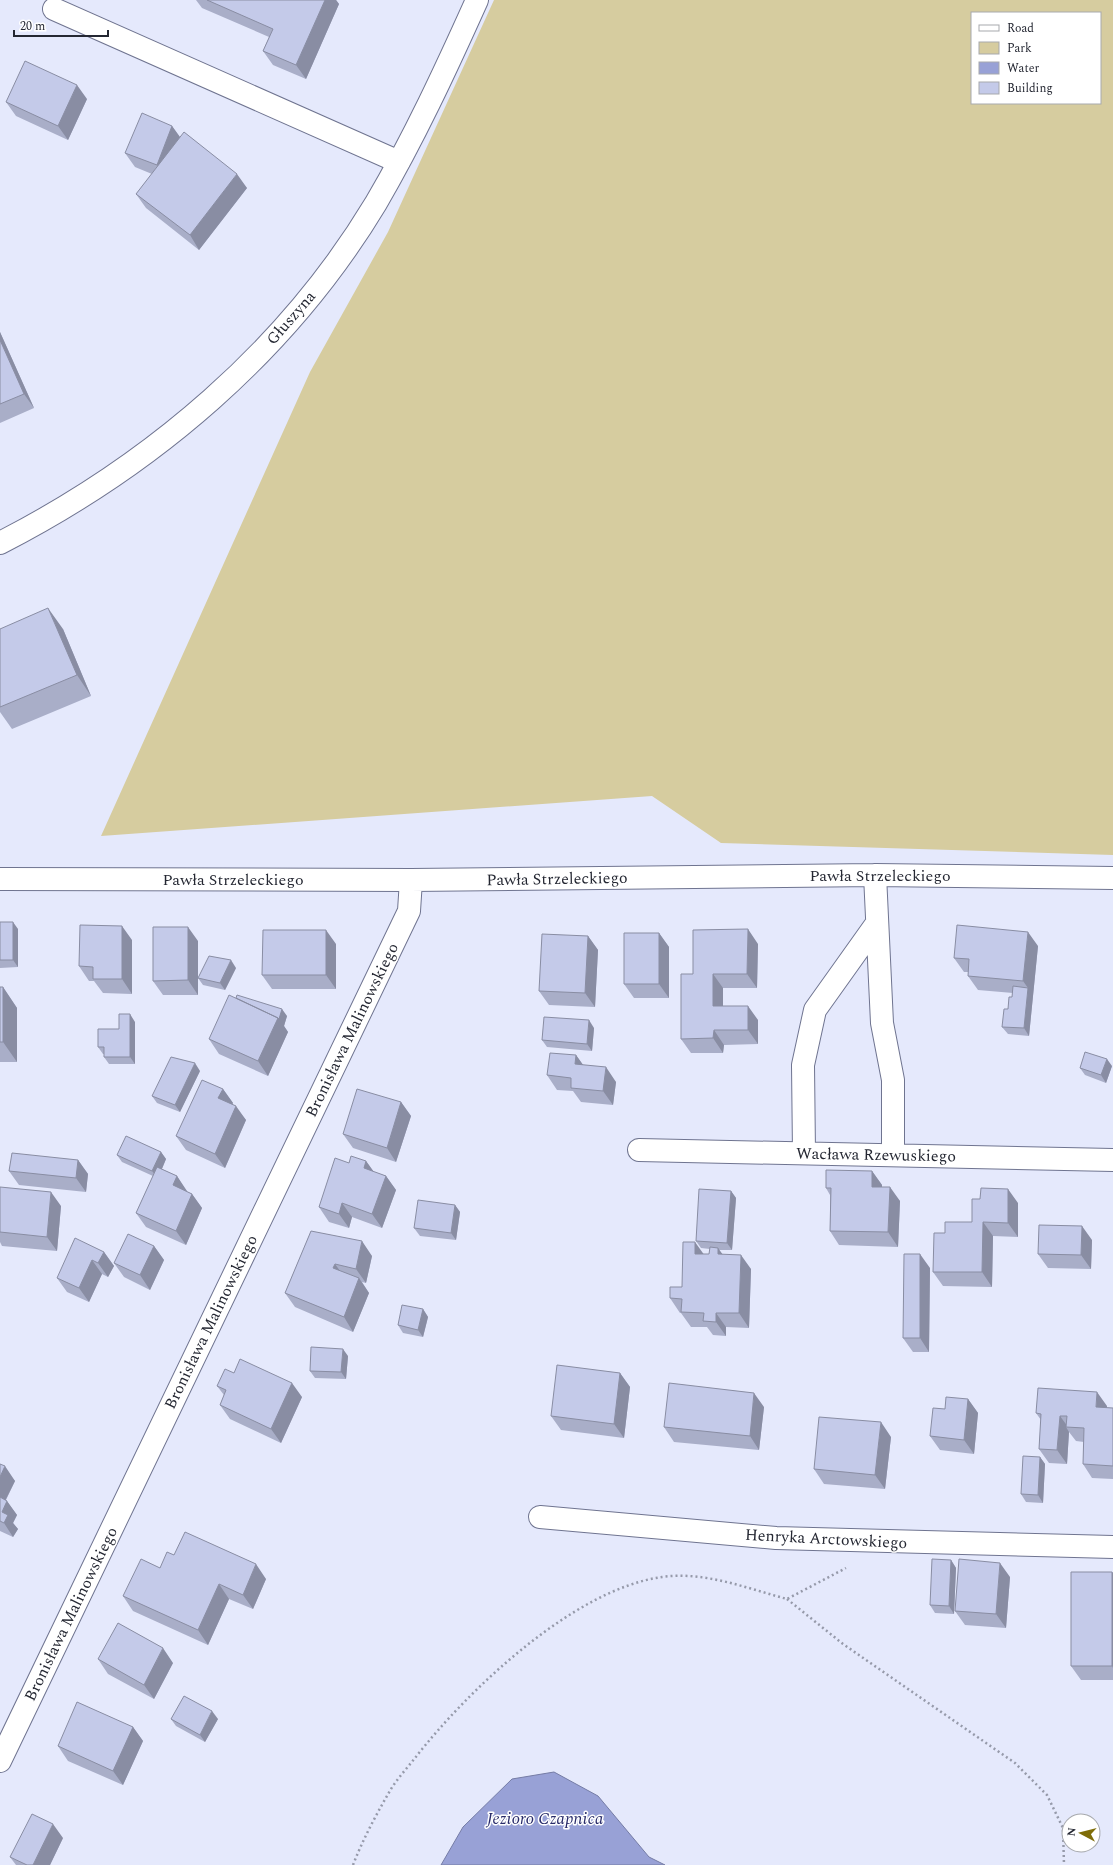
<svg xmlns="http://www.w3.org/2000/svg" width="1113" height="1865" font-family="Spectral,serif">
	<rect width="100%" height="100%" fill="#e5e9fc"/>
	<path fill="#d6cc9f" fill-rule="evenodd" d="M494,0H1113V855L721,843L652,796L101,836L310,372L388,232ZM972,13H1100V103H972Z"/>
	<path fill="#98a1d6" stroke="#757ca5" d="M554,1772L598,1796L649,1857L665,1865H441L463,1827L512,1779Z"/>
	<g fill="none" stroke-linecap="round" stroke-linejoin="round">
		<g stroke="#6f7490" stroke-width="24">
			<path id="minor" d="M54,9L399,162
				M0,543C152,465 287,351 376,203C414,138 446,69 477,0
				M875,875L882,1023L893,1080V1155
				M0,879L411,880L875,875L1113,878
				M639,1150L1113,1160
				M804,1153L803,1065L815,1010L877,923
				M540,1517L776,1538L1113,1547
				M0,1761L409,911L411,880"/>
		</g>
		<path stroke="#969aaa" stroke-width="2.5" stroke-dasharray="2 3" stroke-linecap="butt" d="M787,1599L843,1644L1015,1763L1047,1795L1063,1828L1064,1865
			M353,1865C363,1839 377,1813 391,1789C398,1778 407,1768 415,1758C468,1690 574,1589 662,1577C704,1571 746,1588 787,1599L846,1568"/>
		<use href="#minor" stroke="#fff" stroke-width="22"/>
	</g>
	<path fill="#a9aec8" d="M196,0H336L339,4L306,79L273,65L263,51L269,37L202,8Z
		M87,99L68,140L16,116L6,102Z
		M172,126L180,137L247,188L199,250L146,208L136,194L152,174L135,167L125,153Z
		M0,332L34,408L0,423Z
		M0,629H63L91,696L12,729L0,712Z
		M0,922L18,929V967L0,968Z
		M659,933L669,947V998H634L624,984Z
		M588,936L598,950L595,1007L549,1005L539,991Z
		M132,940V994L103,993L94,981H89L79,966Z
		M198,941V995H163L153,981Z
		M336,944V989H272L262,975Z
		M758,944L757,988H723V1006L758,1020V1044L724,1045L723,1053H691L681,1039L693,974Z
		M1038,946L1029,1036L1008,1034L1002,1027L1012,997L1013,993L978,990L968,976V972H964L954,958Z
		M236,968L225,990L203,985L198,978Z
		M0,987H3L17,1008V1062H0Z
		M236,998L287,1016L284,1026L288,1032L268,1076L219,1054L209,1039Z
		M135,1022V1064H109L104,1057V1054H103L98,1047L119,1029Z
		M594,1028L592,1051L547,1047L542,1040Z
		M576,1055L583,1065L616,1082L613,1105L581,1102L573,1091L557,1090L547,1075Z
		M1112,1066L1106,1083L1085,1075L1080,1068Z
		M200,1071L180,1112L157,1103L152,1096Z
		M223,1089L233,1103L232,1104L246,1120L225,1168L186,1150L176,1136Z
		M401,1102L411,1116L396,1162L353,1148L343,1134Z
		M161,1152L166,1159L162,1169L177,1176L186,1191L192,1194L202,1208L186,1245L146,1227L136,1213L153,1176L122,1162L117,1155Z
		M78,1160L88,1174L86,1192L19,1185L9,1171Z
		M366,1161L374,1172L386,1176L396,1190L382,1228L352,1217L349,1228L329,1222L319,1207L349,1163Z
		M872,1171L882,1185V1187L900,1201L898,1247L839,1245L830,1231V1195L826,1188Z
		M731,1191L736,1198L732,1250H719L723,1255L751,1269L749,1328L726,1327V1336L713,1335L707,1327H691L681,1313H680L670,1298L682,1287L709,1254L710,1249L701,1248L696,1241Z
		M1018,1203V1237L993,1236L992,1287L943,1286L933,1272L945,1233L972,1222Z
		M455,1205L460,1212L456,1240L420,1236L414,1228Z
		M61,1206L57,1251L2,1246L0,1242V1232Z
		M311,1231L372,1256L366,1283L362,1282L369,1293L353,1332L295,1307L285,1293Z
		M1092,1240L1091,1269L1048,1268L1038,1254Z
		M154,1246L164,1260L150,1290L124,1277L114,1263Z
		M104,1252L114,1266L108,1277L102,1274L89,1302L67,1292L57,1278Z
		M930,1268L929,1352H913L903,1338Z
		M423,1309L428,1317L423,1337L403,1333L398,1325Z
		M348,1356L346,1379L315,1378L310,1371Z
		M234,1373L302,1397L281,1443L230,1419L220,1405L224,1395L217,1386Z
		M620,1373L630,1387L624,1438L561,1430L551,1416Z
		M968,1399L978,1413L974,1454L940,1450L930,1436L945,1409Z
		M1107,1406V1408H1113V1479L1092,1478L1083,1464L1084,1442L1076,1441L1069,1432L1067,1464L1049,1463L1039,1449L1041,1420L1036,1413Z
		M764,1407L759,1450L674,1442L664,1427Z
		M891,1437L885,1489L824,1484L814,1469Z
		M1040,1457L1045,1464L1043,1503L1026,1502L1021,1494Z
		M0,1464L15,1481L6,1500L17,1515L13,1523L18,1529L13,1537L0,1531Z
		M174,1555L266,1579L253,1609L229,1599L208,1645L133,1611L123,1596L160,1568Z
		M951,1560L956,1568L954,1614L935,1613L930,1605Z
		M1112,1572L1113,1573V1680H1081L1071,1666Z
		M1010,1577L1006,1628L965,1625L955,1611Z
		M98,1659L173,1663L154,1699L108,1674Z
		M171,1719H218L205,1742L176,1726Z
		M133,1727L143,1741L123,1785L68,1761L58,1746Z
		M63,1838L50,1865H16L10,1857Z"/>
	<path fill="#898da3" d="M325,0H336L339,4L306,79L296,65Z
		M77,85L87,99L68,140L58,126Z
		M172,126L182,140L166,180L157,165Z
		M237,174L247,188L199,250L190,235Z
		M0,332L34,408L24,394L0,340Z
		M48,608L63,629L91,696L77,675Z
		M13,922L18,929V967L13,960Z
		M122,926L132,940V994L122,979Z
		M188,927L198,941V995L188,980Z
		M748,929L758,944L757,988L747,974Z
		M326,930L336,944V989L326,975Z
		M1028,932L1038,946L1029,1036L1024,1028L1028,988L1023,981Z
		M659,933L669,947V998L659,984Z
		M588,936L598,950L595,1007L585,993Z
		M231,960L236,968L225,990L220,983Z
		M713,974L723,988V1020L713,1006Z
		M3,987L17,1008V1062L3,1042Z
		M748,1006L758,1020V1044L748,1030Z
		M282,1009L287,1016L284,1026L288,1032L268,1076L258,1061L278,1018Z
		M130,1014L135,1022V1064L130,1057Z
		M589,1020L594,1028L592,1051L587,1044Z
		M714,1030L724,1045L723,1053L713,1038Z
		M576,1055L586,1069L575,1064Z
		M1107,1059L1112,1066L1106,1083L1101,1075Z
		M195,1063L200,1071L180,1112L175,1105Z
		M606,1067L616,1082L613,1105L603,1091Z
		M223,1089L233,1103L228,1112L218,1098Z
		M401,1102L411,1116L396,1162L387,1148Z
		M236,1106L246,1120L225,1168L215,1154Z
		M161,1152L166,1159L158,1178L152,1171Z
		M78,1160L88,1174L86,1192L76,1178Z
		M366,1161L376,1175L364,1168Z
		M872,1171L882,1185V1201L872,1187Z
		M177,1176L187,1191L183,1199L173,1185Z
		M386,1176L396,1190L382,1228L372,1214Z
		M890,1187L900,1201L898,1247L888,1232Z
		M1008,1189L1018,1203V1237L1008,1223Z
		M731,1191L736,1198L732,1250L727,1243Z
		M51,1192L61,1206L57,1251L47,1237Z
		M192,1194L202,1208L186,1245L176,1231Z
		M342,1203L352,1217L349,1228L339,1214Z
		M455,1205L460,1212L456,1240L451,1233Z
		M983,1222L993,1236L992,1287L982,1272Z
		M1082,1226L1092,1240L1091,1269L1081,1255Z
		M362,1241L372,1256L366,1283L356,1269Z
		M695,1242L705,1256L695,1254Z
		M154,1246L164,1260L150,1290L140,1275Z
		M718,1248L728,1262L718,1254Z
		M104,1252L114,1266L108,1277L98,1263Z
		M920,1254L930,1268L929,1352L920,1338Z
		M741,1255L751,1269L749,1328L739,1313Z
		M92,1260L102,1274L89,1302L79,1288Z
		M335,1264L345,1278L333,1268Z
		M359,1278L369,1293L353,1332L344,1317Z
		M423,1309L428,1317L423,1337L418,1330Z
		M716,1313L726,1327V1336L716,1322Z
		M343,1349L348,1356L346,1379L341,1372Z
		M620,1373L630,1387L624,1438L614,1424Z
		M292,1383L302,1397L281,1443L271,1429Z
		M1097,1392L1107,1406L1106,1421L1096,1407Z
		M754,1393L764,1407L759,1450L750,1436Z
		M968,1399L978,1413L974,1454L964,1440Z
		M1060,1416L1068,1427H1066L1069,1432L1067,1464L1057,1450Z
		M881,1422L891,1437L885,1489L875,1475Z
		M1040,1457L1045,1464L1043,1503L1038,1495Z
		M5,1466L15,1481L2,1507L0,1505V1477Z
		M7,1501L17,1515L13,1523L18,1529L13,1537L4,1523L2,1512Z
		M951,1560L956,1568L954,1614L949,1606Z
		M1000,1563L1010,1577L1006,1628L996,1614Z
		M256,1564L266,1579L253,1609L243,1595Z
		M1112,1572L1113,1573V1668L1112,1666Z
		M219,1584L229,1599L208,1645L198,1630Z
		M163,1648L173,1663L154,1699L144,1685Z
		M212,1711L218,1719L205,1742L200,1735Z
		M133,1727L143,1741L123,1785L113,1771Z
		M53,1824L63,1838L50,1865H33Z"/>
	<path fill="#c4cae9" stroke="#898da3" d="M207,0H325L296,65L263,51L273,29Z
		M25,61L77,85L58,126L6,102Z
		M142,113L172,126L157,165L125,153Z
		M184,132L237,174L190,235L136,194Z
		M0,340L24,394L0,404Z
		M48,608L77,675L0,707V629Z
		M0,922H13V960H0Z
		M80,925L122,926V979H93V967L79,966Z
		M957,925L1028,932L1023,981L968,976L969,959L954,958Z
		M153,927H188V980L153,981Z
		M748,929L747,974H713V1006H748V1030H714L713,1038L681,1039V974H693V930Z
		M263,930H326V975H262Z
		M624,933H659V984H624Z
		M542,934L588,936L585,993L539,991Z
		M209,956L231,960L220,983L198,978Z
		M1013,986L1028,988L1024,1028L1002,1027L1004,1009H1008L1009,997H1012Z
		M0,987H3V1042H0Z
		M229,995L278,1018L258,1061L209,1039Z
		M237,995L282,1009L279,1019L278,1018L236,998Z
		M119,1014H130V1057H104V1047H98V1029H119Z
		M544,1017L589,1020L587,1044L542,1040Z
		M1085,1052L1107,1059L1101,1075L1080,1068Z
		M550,1053L576,1055L575,1064L606,1067L603,1091L571,1088V1078L547,1075Z
		M171,1057L195,1063L175,1105L152,1096Z
		M202,1080L223,1089L218,1098L236,1106L215,1154L176,1136Z
		M357,1089L401,1102L387,1148L343,1134Z
		M126,1136L161,1152L152,1171L117,1155Z
		M12,1153L78,1160L76,1178L9,1171Z
		M351,1156L366,1161L364,1168L386,1176L372,1214L342,1203L339,1214L319,1207L335,1158L349,1163Z
		M157,1167L177,1176L173,1185L192,1194L176,1231L136,1213Z
		M826,1170L872,1171V1187H890L888,1232L830,1231L831,1188H826Z
		M0,1187L51,1192L47,1237L0,1232Z
		M981,1188L1008,1189V1223L983,1222L982,1272H933L934,1233H945V1222H972V1199H980Z
		M699,1189L731,1191L727,1243L696,1241Z
		M418,1200L455,1205L451,1233L414,1228Z
		M1039,1225L1082,1226L1081,1255L1038,1254Z
		M311,1231L362,1241L356,1269L335,1264L333,1268L359,1278L344,1317L285,1293Z
		M128,1234L154,1246L140,1275L114,1263Z
		M75,1238L104,1252L98,1263L92,1260L79,1288L57,1278Z
		M683,1242H695V1254H709L710,1247L718,1248V1254L741,1255L739,1313H716V1322L703,1321L704,1313L681,1312L682,1299L670,1298V1287H682Z
		M904,1254H920V1338H903Z
		M402,1305L423,1309L418,1330L398,1325Z
		M311,1347L343,1349L341,1372L310,1371Z
		M240,1359L292,1383L271,1429L220,1405L226,1390L217,1386L225,1369L234,1373Z
		M557,1365L620,1373L614,1424L551,1416Z
		M669,1383L754,1393L750,1436L664,1427Z
		M1038,1388L1097,1392L1096,1407L1113,1408V1466L1083,1464L1084,1428L1066,1427L1067,1416H1060L1057,1450L1039,1449L1041,1414L1036,1413Z
		M946,1397L968,1399L964,1440L930,1436L933,1408L945,1409Z
		M819,1417L881,1422L875,1475L814,1469Z
		M1023,1456L1040,1457L1038,1495L1021,1494Z
		M0,1464L5,1466L0,1477Z
		M0,1497L7,1501L2,1512L8,1515L4,1523L0,1521Z
		M185,1532L256,1564L243,1595L219,1584L198,1630L123,1596L141,1559L160,1568L167,1552L174,1555Z
		M932,1559L951,1560L949,1606L930,1605Z
		M959,1559L1000,1563L996,1614L955,1611Z
		M1071,1572H1112V1666H1071Z
		M118,1623L163,1648L144,1685L98,1659Z
		M184,1696L212,1711L200,1735L171,1719Z
		M77,1702L133,1727L113,1771L58,1746Z
		M32,1814L53,1824L33,1865H27L10,1857Z"/>
	<g text-anchor="middle" dominant-baseline="central" stroke-width="3" stroke-linejoin="round" paint-order="stroke">
		<g font-size="16" fill="#242732" stroke="#fff">
			<text transform="translate(291 318) rotate(-49)">Głuszyna</text>
			<text x="880" y="876">Pawła Strzeleckiego</text>
			<text transform="translate(557 879) rotate(-1)">Pawła Strzeleckiego</text>
			<text x="233" y="880">Pawła Strzeleckiego</text>
			<text transform="translate(352 1030) rotate(-64)">Bronisława Malinowskiego</text>
			<text transform="translate(876 1155) rotate(1)">Wacława Rzewuskiego</text>
			<text transform="translate(211 1322) rotate(-64)">Bronisława Malinowskiego</text>
			<text transform="translate(826 1539) rotate(3)">Henryka Arctowskiego</text>
			<text transform="translate(71 1614) rotate(-64)">Bronisława Malinowskiego</text>
		</g>
		<g font-size="17" font-style="italic" fill="#282b6a" stroke="#fff">
			<text x="545" y="1819">Jezioro Czapnica</text>
		</g>
	</g>
	<rect x="971" y="12" width="130" height="92" fill="#ffffff" stroke="#a7a9ad"/>
	<rect x="979" y="25" width="20" height="6" fill="#ffffff" stroke="#a7a9ad"/>
	<text x="1007" y="32" font-size="12" fill="#242732">Road</text>
	<rect x="979" y="42" width="20" height="12" fill="#d6cc9f" stroke="#a7a9ad"/>
	<text x="1007" y="52" font-size="12" fill="#242732">Park</text>
	<rect x="979" y="62" width="20" height="12" fill="#98a1d6" stroke="#a7a9ad"/>
	<text x="1007" y="72" font-size="12" fill="#242732">Water</text>
	<rect x="979" y="82" width="20" height="12" fill="#c4cae9" stroke="#a7a9ad"/>
	<text x="1007" y="92" font-size="12" fill="#242732">Building</text>
	<g transform="translate(1081 1833) rotate(277)"><circle r="19" fill="#ffffff" stroke="#a7a9ad"/>
	<path d="M0-3L7 15L0 10L-7 15Z" fill="#7f6d09"/>
	<text y="-6" font-size="11" font-weight="bold" text-anchor="middle" fill="#242732">N</text>
	</g>
	<path d="M14 30v6h94v-6" fill="none" stroke="#242732" stroke-width="2"/>
	<text x="20" y="30" font-size="12" fill="#242732" stroke="#ffffff" stroke-width="3" paint-order="stroke">20 m</text>
</svg>
